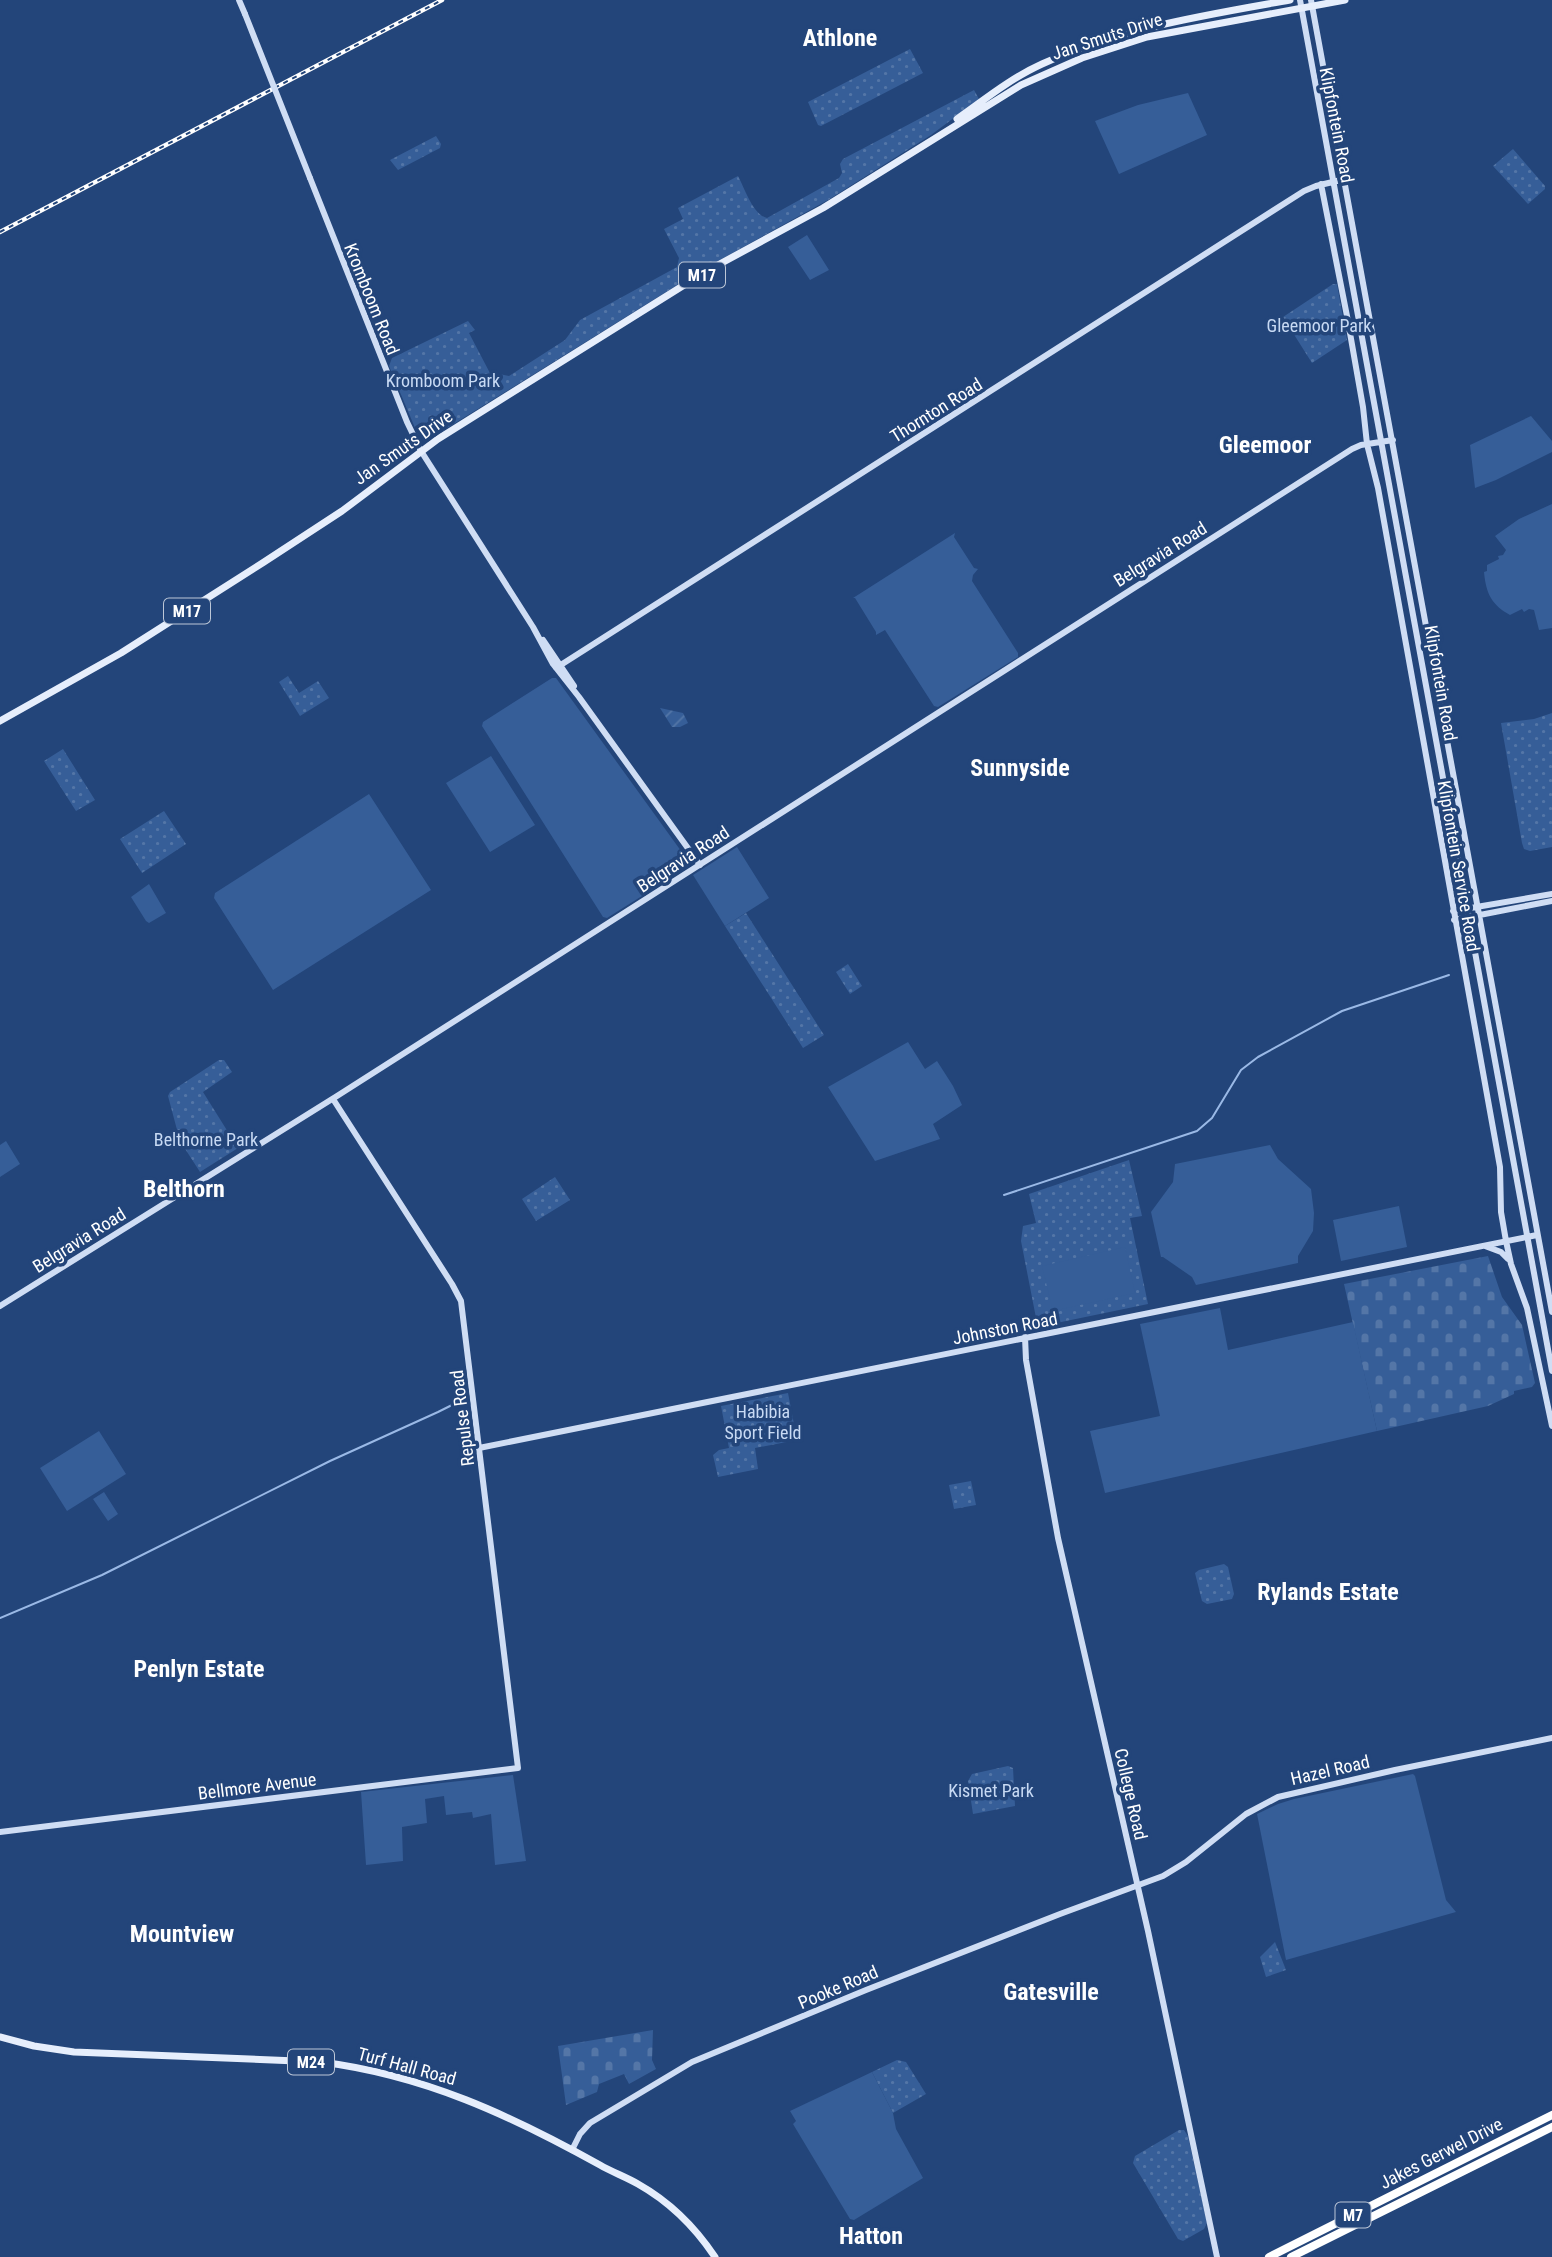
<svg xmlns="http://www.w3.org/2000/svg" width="1552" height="2257" font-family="'Roboto Condensed',sans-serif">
	<defs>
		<pattern id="grass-dots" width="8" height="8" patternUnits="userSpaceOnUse" patternTransform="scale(1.75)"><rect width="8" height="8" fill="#365e98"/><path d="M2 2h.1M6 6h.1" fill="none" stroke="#5476a7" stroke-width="1.8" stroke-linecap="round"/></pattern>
		<pattern id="cemetery-stones" width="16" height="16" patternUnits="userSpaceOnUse" patternTransform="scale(1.75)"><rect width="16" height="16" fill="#365e98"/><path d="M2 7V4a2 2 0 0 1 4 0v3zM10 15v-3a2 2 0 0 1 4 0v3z" fill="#5476a7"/></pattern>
		<pattern id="garden-furrows" width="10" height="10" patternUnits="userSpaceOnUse" patternTransform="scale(1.75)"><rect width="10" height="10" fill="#365e98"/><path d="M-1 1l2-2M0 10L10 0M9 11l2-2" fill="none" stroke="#5476a7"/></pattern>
	</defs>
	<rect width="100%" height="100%" fill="#23457a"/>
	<path fill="url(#grass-dots)" d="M910,49L923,73L821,126L818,125L808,102Z
		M974,90L979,99L931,135L828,200L698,272L431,438L418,435L389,366L392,358L468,321L475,330L469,333L492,377L499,374L509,376L565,340L580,320L677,267L679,258L664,229L683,219L678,208L738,176C745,189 753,215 767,218L839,178L842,173L840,164L843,159Z
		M436,136L441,144L440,148L398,170L390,160Z
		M1513,149L1545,186V189L1528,204L1493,166Z
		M1333,284H1337L1347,340L1312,363L1283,317Z
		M288,676L299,693L318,681L329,698L300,716L279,682Z
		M1552,713V847L1530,851L1524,849L1522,843L1501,723L1534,719Z
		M63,749L95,800L76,811L44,761Z
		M164,811L186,844L142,873L120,839Z
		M746,913L824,1035L803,1048L725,926Z
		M848,964L862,986L850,994L836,972Z
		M219,1060H224L232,1072L203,1092L238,1148L200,1172L180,1141L168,1096L170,1092Z
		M1129,1160L1142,1216L1130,1218L1148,1304L1042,1326L1037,1323L1021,1241L1023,1226L1036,1223L1029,1194Z
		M555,1177L570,1200L536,1221L522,1199Z
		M788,1393L797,1440L755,1448L758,1469L718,1477L713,1455L719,1450L729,1448L721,1406Z
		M971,1481L976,1505L954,1509L949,1485Z
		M1224,1564L1228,1567L1234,1594L1232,1599L1207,1604L1202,1601L1195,1573L1199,1570Z
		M1008,1766L1013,1768L1015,1806L973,1814L968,1781L972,1774Z
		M1275,1942L1286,1970L1266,1977L1260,1957Z
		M897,2060L906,2062L926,2094L893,2113L872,2072Z
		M1179,2130H1184L1188,2136L1207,2223L1204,2229L1183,2241L1178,2239L1133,2163L1135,2156Z"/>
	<path fill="url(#cemetery-stones)" d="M1488,1256L1502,1297L1522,1325L1535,1383L1532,1387L1514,1391V1394L1488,1406L1377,1431L1344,1284Z
		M653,2030L652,2060L656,2069L629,2084L624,2074L599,2084L597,2092L566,2105L558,2046Z"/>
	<path fill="url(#garden-furrows)" d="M660,708L683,713L688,723L680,727H672Z"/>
	<path fill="#365e98" d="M1188,93L1207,135L1119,174L1095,121L1138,105Z
		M807,235L829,270L810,280L788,247Z
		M1531,416L1552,441V452L1496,480L1475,488L1470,445Z
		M1552,504V628L1539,630L1534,610L1529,609L1524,612L1522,609L1510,615C1492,605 1486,594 1484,572L1487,571V565L1499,559L1498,556L1503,555L1506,550L1495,536L1519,519Z
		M955,533L954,537L974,568L978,569L973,575L972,581L1018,653V657L938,707L934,706L885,630L876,635V632L855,598H853Z
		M552,678H556L689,862L688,867L607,918L603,917L482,726L483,722Z
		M491,756L535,825L490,852L446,783Z
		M369,794L431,890L273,990L214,898L215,893Z
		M737,847L769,898L725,926L693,875Z
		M149,884L166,913L149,923L146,921L131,897Z
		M908,1042L925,1069L937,1061L953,1086L962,1105L933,1124L940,1139L875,1161L828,1087Z
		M6,1141L20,1164L0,1177V1145Z
		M1270,1145L1278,1159L1311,1189L1314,1213L1313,1231L1298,1256V1263L1196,1285L1192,1277L1163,1257H1161L1151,1212L1173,1182L1175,1164Z
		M1399,1206L1407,1247L1341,1261L1333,1220Z
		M1125,1247L1135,1293L1053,1311L1042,1266Z
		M1220,1308L1228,1350L1353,1322L1377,1431L1105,1493L1090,1431L1160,1416L1140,1324Z
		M99,1431L126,1474L67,1511L40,1468Z
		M104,1492L118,1514L108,1521L93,1499Z
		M1413,1774L1415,1776L1446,1900L1456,1912L1286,1960L1257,1814L1278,1804L1294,1799Z
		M513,1775L526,1861L495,1865L491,1814L473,1818L472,1812L446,1815L444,1796L425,1799L427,1823L402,1827L403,1861L366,1865L361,1792Z
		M872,2072L893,2113L896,2129L923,2178L854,2220L850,2219L793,2124L796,2121L790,2111Z"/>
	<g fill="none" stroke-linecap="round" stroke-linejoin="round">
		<path stroke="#9ab9e6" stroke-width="2" d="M1004,1195L1197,1131L1212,1118L1241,1070L1258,1057L1342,1011L1449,975
			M0,1618L102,1575L330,1461L438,1412L466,1398"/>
		<path stroke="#cfddf4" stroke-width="6" d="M239,0L245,14
			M1300,0L1552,1371
			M1311,0L1552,1312
			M310,178L407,422L421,451L533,627L553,664L579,697L700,865
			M1321,184L1347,316L1363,407L1367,444L1378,488L1500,1167L1501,1212L1506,1241L1511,1264L1527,1308L1552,1426
			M543,640L574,686
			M556,668L1304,191L1316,186L1345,179
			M1453,911L1552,894
			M1454,920L1552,901
			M1485,1246L1501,1252L1508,1259
			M0,1306L337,1096L1352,449L1361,445L1393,440
			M1025,1337L1026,1360L1058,1538L1148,1931L1217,2257
			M479,1448L1537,1235
			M0,1832L518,1768L461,1301L452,1284L333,1099
			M572,2150L580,2134L590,2123L692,2062L866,1990L1060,1914L1163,1876L1186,1862L1246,1814L1278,1797L1395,1770L1552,1738"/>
		<path stroke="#e6eefc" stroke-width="7" d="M957,119C984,100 1011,78 1042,64C1121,28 1206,15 1290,0
			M0,721L121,653L264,562L342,511L438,439L705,272L823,208L1021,85L1082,58L1147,37L1345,0
			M0,2037L34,2046L74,2052L321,2062C424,2075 510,2115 600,2165C612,2172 626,2177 638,2184C670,2202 695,2227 715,2257"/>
		<path stroke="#fff" stroke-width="8" d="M1269,2257L1552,2115
			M1291,2257L1552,2127"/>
		<g stroke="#fff" stroke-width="4.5">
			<path id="rail" d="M0,232L442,0"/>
		</g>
		<use href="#rail" stroke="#23457a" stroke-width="2" stroke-dasharray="5" stroke-linecap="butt"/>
		<path stroke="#cfddf4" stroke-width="6" d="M245,14L310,178"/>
	</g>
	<g text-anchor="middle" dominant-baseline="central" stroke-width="7" stroke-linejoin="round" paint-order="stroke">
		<g fill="#23457a" stroke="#bdc7d7" stroke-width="2">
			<rect x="679" y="262.5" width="46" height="25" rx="5"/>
			<rect x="164" y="598.5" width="46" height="25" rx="5"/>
			<rect x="288" y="2049.5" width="46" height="25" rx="5"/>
			<rect x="1335.5" y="2202.5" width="35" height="25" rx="5"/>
		</g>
		<g font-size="16" font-weight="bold" fill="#fff">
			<text x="702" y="275">M17</text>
			<text x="187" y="611">M17</text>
			<text x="311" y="2062">M24</text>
			<text x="1353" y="2215">M7</text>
		</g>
		<g font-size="18" fill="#fff" stroke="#23457a">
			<text transform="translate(1107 36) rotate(-18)">Jan Smuts Drive</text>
			<text transform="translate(1337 125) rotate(79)">Klipfontein Road</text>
			<text transform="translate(372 299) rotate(68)">Kromboom Road</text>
			<text transform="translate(936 410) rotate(-32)">Thornton Road</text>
			<text transform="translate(403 447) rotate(-35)">Jan Smuts Drive</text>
			<text transform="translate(1160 554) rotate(-32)">Belgravia Road</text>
			<text transform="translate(1441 683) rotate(80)">Klipfontein Road</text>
			<text transform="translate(683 859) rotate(-33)">Belgravia Road</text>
			<text transform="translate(1459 866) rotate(80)">Klipfontein Service Road</text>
			<text transform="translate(79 1240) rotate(-32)">Belgravia Road</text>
			<text transform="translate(1005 1328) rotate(-11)">Johnston Road</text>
			<text transform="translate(462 1418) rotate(-97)">Repulse Road</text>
			<text transform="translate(1330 1770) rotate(-13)">Hazel Road</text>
			<text transform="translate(257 1786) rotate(-7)">Bellmore Avenue</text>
			<text transform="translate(1131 1794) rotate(77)">College Road</text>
			<text transform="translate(838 1987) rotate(-23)">Pooke Road</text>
			<text transform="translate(407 2066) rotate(15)">Turf Hall Road</text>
			<text transform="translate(1441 2153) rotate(-27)">Jakes Gerwel Drive</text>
		</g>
		<g font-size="18" fill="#c8daf4" stroke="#23457a">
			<text x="1319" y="325">Gleemoor Park</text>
			<text x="443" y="380">Kromboom Park</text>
			<text x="206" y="1139">Belthorne Park</text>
			<text x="763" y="1411">Habibia<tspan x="763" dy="21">Sport Field</tspan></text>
			<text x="991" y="1790">Kismet Park</text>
		</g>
		<g font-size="24" font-weight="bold" fill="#fff" stroke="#23457a">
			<text x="840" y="38">Athlone</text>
			<text x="1265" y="445">Gleemoor</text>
			<text x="1020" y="768">Sunnyside</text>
			<text x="184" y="1189">Belthorn</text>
			<text x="1328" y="1592">Rylands Estate</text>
			<text x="199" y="1669">Penlyn Estate</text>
			<text x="182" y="1934">Mountview</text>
			<text x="1051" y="1992">Gatesville</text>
			<text x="871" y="2236">Hatton</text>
		</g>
	</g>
</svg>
